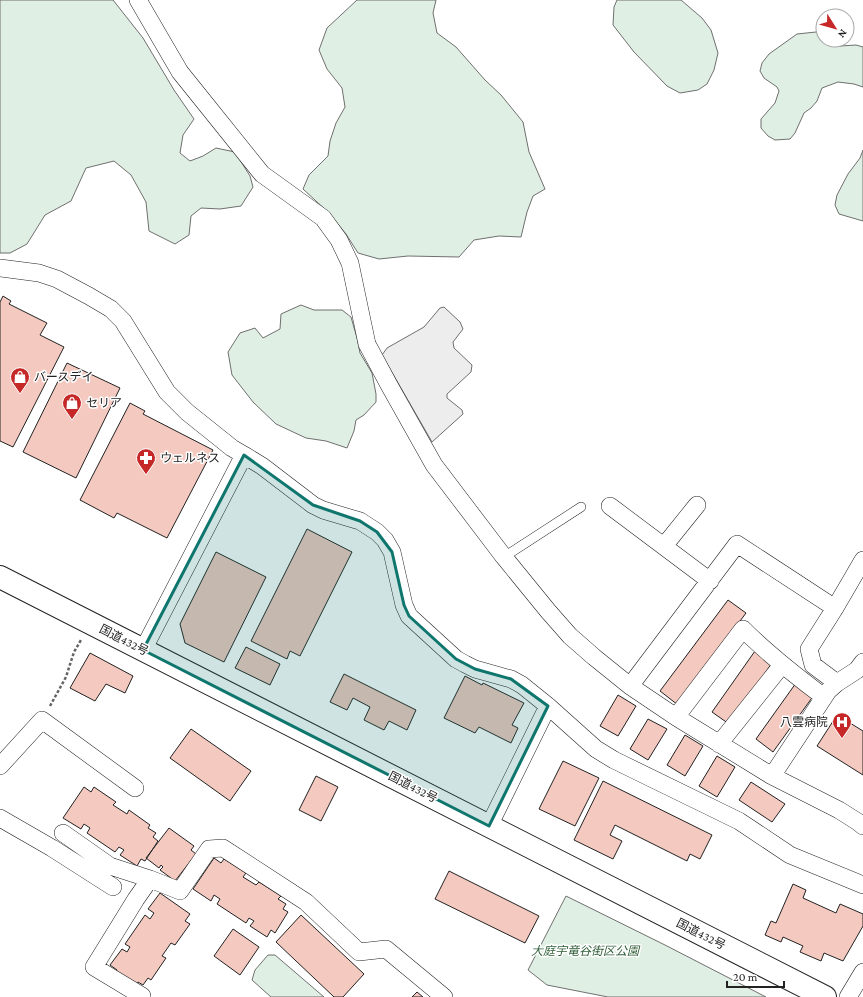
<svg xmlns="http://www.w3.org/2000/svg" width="863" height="997" font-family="'Crimson Pro','Noto Sans JP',serif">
	<rect width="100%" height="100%" fill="#fff"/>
	<path fill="#e0efe3" stroke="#6f6f6f" d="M0,0H113L143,38L174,90L194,119L183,135L180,153L190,161L203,156L216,148L235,152L250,176L253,187L241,206L220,209L201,208L191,216L189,235L175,244L149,231L146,202L131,175L114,161L86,168L71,201L45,215L27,244L10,253H0Z
		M357,0H436L433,13L437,33L456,47L485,80L501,95L523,122L529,152L545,189L533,196L527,212L521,237L499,236L474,240L459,257L408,256L379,259L358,253L346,234L329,213L303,189L309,175L328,156L330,141L336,123L345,107L342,88L327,69L319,50L327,28Z
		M617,0H681L702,18L711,30L718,53L714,70L707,84L698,90L680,93L667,86L634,52L613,25L614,7Z
		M816,32L823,35V40H833L840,46L856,45L863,47V87L854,84L838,82L822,88L817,101L811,108L804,113L795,133L790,139L775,140L768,136L761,128V119L775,103L779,91L777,87L764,78L760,71L762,63L769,54L797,34Z
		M863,150V221L839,214L835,205L837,195L848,174L860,158Z
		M301,305L314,310H342L351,317L357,338L360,353L372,373L376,394V402L364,415L356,420L354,431L347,448L326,441L306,438L276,424L253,402L232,375L228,352L240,333L255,328L263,338L280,329L281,314Z
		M566,896L665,945L766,997H608L547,985L528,970Z
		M268,955H275L324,997H271L252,980L255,970Z"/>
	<path fill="#ededed" stroke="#6f6f6f" d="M444,307L460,322L463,329L453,342L454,348L472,365L471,372L447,394V398L462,410L463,414L432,442L382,355L387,348L424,327L440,308Z"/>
	<path fill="#f3c9c0" stroke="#222" d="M3,296L11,301L9,304L47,323L40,335L64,347L13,447L0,441V302Z
		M67,363L120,388L76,478L23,452Z
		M130,403L145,411L143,414L213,450L167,538L117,513L114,518L80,500Z
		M307,529L352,552L300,656L290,651L287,659L251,641Z
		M216,552L266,577L224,662L185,643L180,624Z
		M728,600L746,613L678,705L660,691Z
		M246,647L280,664L270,685L235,668Z
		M755,651L772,663L729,724L712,712Z
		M90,653L133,676L125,693L106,684L95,701L70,688Z
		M344,674L416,710L407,730L389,721L384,730L364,720L370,707L353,698L347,710L330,702Z
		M465,676L482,685L483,683L524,703L512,725L518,728L511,743L479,727L475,733L444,718Z
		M796,683L814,695L773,752L756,739Z
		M618,695L636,706L618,736L600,726Z
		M837,715L863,731V775L817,746Z
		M648,719L667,729L648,760L630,749Z
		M191,729L251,771L230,801L170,758Z
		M685,735L703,746L685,776L667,765Z
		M717,756L735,767L717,797L699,786Z
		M563,761L599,778L575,826L539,809Z
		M316,776L338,787L321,821L299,810Z
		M603,781L712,835L700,859L690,854L687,861L615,825L610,835L622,841L613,859L574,840Z
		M751,782L785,804L772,822L739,800Z
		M84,787L91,792L94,787L116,802L113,805L127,814L129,810L150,825L148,828L156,833L153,837L158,841L145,861L141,859L137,866L120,855L124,850L119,847L115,852L87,833L90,828L84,824L81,829L63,818Z
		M169,828L194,846L191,850L196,854L175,881L160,870L163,867L161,865L159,868L146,858Z
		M214,858L221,863L224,859L246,873L243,877L256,885L259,882L281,896L278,899L286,904L283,909L288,912L275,933L271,930L267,937L250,926L254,921L249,918L246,923L217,904L220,899L214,895L211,901L193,889Z
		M449,871L539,916L525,943L435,899Z
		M793,884L806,890L803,898L836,913L840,904L863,914V926L843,961L824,953L821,961L800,952L803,946L783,937L781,942L765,935L771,921L776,923Z
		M160,893L190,914L185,921L190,924L175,945L171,943L162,956L166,958L151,980L148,978L143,985L138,982L135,987L115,973L117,970L110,965L122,949L127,952L130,947L125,944L145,915L150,919L154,913L148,909Z
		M301,915L364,974L343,997H334L276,942Z
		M233,929L259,947L240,975L214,956Z
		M417,992L423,997H412Z"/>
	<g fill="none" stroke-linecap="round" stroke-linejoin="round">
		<g stroke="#222" stroke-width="10">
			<path id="lane" d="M504,557L581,507"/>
		</g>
		<g stroke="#222" stroke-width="18">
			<path id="street" d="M138,0L180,72L262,174L323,218L339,240L350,263L367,344L389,385L434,465L504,557L548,611L570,636L594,657L630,686L676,717L772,776L839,810L858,822L863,826
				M0,268L39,273L57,279L89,296L111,309L123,321L167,392L187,412L232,448L244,455L143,650
				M244,455L262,466L313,505L323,510L360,521L377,532L385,540L392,552L404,605L409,616L456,659L465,664L475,669L511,679L522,685L548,706L596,749L614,760L739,821L790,855L863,885
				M610,506L710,581
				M664,546L697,505
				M835,608L809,649L813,665L837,683
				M630,686L737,544L835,608L863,560
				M676,717L743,629C768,654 796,676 824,697
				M719,744L782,665
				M0,766L42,720L135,788
				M772,776L828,691L837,683L857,670L863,662
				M0,818L52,848L113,887
				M489,826L548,706
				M63,833L110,866L150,879L180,891L209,849L223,848L306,902L359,952L386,949L444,997
				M142,997V996L94,967L136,899L150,879
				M848,997L863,972"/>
		</g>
		<g stroke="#222" stroke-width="24">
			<path id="highway" d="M0,577L825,997"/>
		</g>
		<path stroke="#646464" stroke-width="2.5" stroke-dasharray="3 2" stroke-linecap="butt" d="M50,706L66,677L74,652L81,640"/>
		<use href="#lane" stroke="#fff" stroke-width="9"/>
		<use href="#street" stroke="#fff" stroke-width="17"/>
		<use href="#highway" stroke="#fff" stroke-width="22"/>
	</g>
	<path fill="#0f766e" fill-opacity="0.2" stroke="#0f766e" stroke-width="3" stroke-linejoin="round" d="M244,455L313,505L360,521L377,532L392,552L404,605L409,616L456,659L475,669L511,679L548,706L489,826L143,650Z"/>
	<defs>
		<g id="shop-pin" transform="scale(1)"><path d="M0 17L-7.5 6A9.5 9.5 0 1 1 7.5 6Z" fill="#c62828" stroke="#fff"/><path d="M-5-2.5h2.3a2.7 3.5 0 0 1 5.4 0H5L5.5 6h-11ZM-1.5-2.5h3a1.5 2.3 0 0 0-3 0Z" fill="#fff"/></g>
		<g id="pharmacy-pin" transform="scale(1)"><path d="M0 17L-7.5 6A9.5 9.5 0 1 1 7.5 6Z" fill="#c62828" stroke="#fff"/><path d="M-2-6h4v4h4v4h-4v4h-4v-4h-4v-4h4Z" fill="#fff"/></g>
		<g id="hospital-pin" transform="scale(1)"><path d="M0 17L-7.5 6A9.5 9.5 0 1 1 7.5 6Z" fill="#c62828" stroke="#fff"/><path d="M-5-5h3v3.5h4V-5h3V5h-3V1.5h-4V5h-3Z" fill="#fff"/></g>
	</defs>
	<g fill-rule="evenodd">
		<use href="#shop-pin" x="20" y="377"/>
		<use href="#shop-pin" x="72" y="403"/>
		<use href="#pharmacy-pin" x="146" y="458"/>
		<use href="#hospital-pin" x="842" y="722"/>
	</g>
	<g text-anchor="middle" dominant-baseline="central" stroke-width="3" stroke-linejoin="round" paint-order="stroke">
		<g font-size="12" fill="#222" stroke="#fff" text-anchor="start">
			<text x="34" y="377">バースデイ</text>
			<text x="86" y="403">セリア</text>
			<text x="160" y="458">ウェルネス</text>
			<text x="828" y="722" text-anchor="end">八雲病院</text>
		</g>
		<g font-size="12" fill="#222" stroke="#fff">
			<text transform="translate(124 640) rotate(27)">国道432号</text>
			<text transform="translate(413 787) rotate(27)">国道432号</text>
			<text transform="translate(701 934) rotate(27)">国道432号</text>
		</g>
		<g font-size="12" font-style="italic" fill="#2f5e38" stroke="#fff">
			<text x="585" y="951">大庭宇竜谷街区公園</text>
		</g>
	</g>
	<g transform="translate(835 28) rotate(127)"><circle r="19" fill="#ffffff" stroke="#a7a7a7"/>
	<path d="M0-3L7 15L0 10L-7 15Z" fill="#c62828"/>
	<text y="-6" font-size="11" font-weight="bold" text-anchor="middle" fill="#222222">N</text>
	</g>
	<path d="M727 981v6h57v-6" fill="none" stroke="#222222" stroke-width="2"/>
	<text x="733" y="981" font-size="12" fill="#222222" stroke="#ffffff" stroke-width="3" paint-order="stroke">20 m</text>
</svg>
